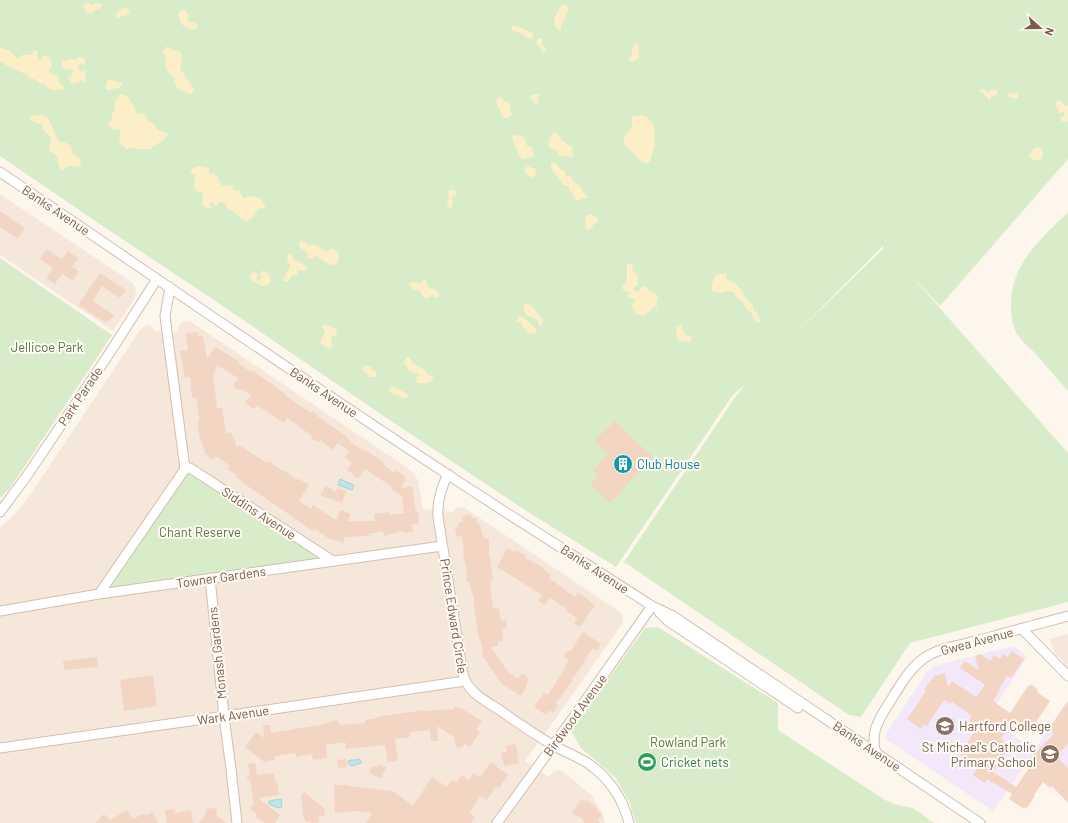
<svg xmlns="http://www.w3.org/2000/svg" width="1068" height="823" font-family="Barlow,sans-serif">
	<rect width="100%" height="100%" fill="#fdf6ec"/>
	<path fill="#f5e8da" d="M0,194L133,283L135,287L136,294L134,300L113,331L0,255Z
		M184,321L191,322L409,469L415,475L418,481L423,509L452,512L456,508L461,507L465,508L620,612L623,616V620L622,624L554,721L525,761L549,777L553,772L558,770L562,771L570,777L592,796L603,815L605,823H0V528L17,512L28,498L140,330L144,326L148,325L152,327L156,331L177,332L179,325Z
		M1068,634V666L1055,653L1049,639Z"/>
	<path fill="#f3e8fa" d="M1014,646L1027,657L988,718L1035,750L1066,702L1068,704V802L1052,787L1050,788L1038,777L1035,763L1030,758L993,811L887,740L886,734L928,671L934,666Z"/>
	<path fill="#d8ecc9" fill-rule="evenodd" d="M0,0H1068V159L940,306L907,271L1068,453V602L910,643L861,717L849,715L624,562L734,399L746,383L732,396L616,567L525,510L385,417L211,298L104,227L0,156ZM883,246L884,248L788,341Z
		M1068,212V391C1057,378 1045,365 1034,352C1028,347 1022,341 1017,334C1012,326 1011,315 1011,305C1011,263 1041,239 1068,212Z
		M0,258L112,335L10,488L0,498Z
		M185,469L333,561L99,594Z
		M658,627L778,703V730L885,800L897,805L913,808L934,823H636L630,804L616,778L581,748L571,731L645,628Z"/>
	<path fill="#fcefc7" d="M86,3H90L91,5L97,3L102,4V7L99,9H96L92,13H88L85,10L83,5Z
		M563,4L568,6L569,8L568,11L566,12C568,18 563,20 561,26L562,29L559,30L556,28C552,19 558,10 563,4Z
		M123,8L129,9L130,12L126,15L121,16L120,18L117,19L116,17L117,11H120Z
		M182,9L185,10L188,14L189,18L187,19V21L197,24L198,27L197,28L191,30L181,24L180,19L178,16L179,13Z
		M512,26L520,27L530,33L533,32V37L531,39C527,38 526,36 522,34C518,31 515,34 511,28Z
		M539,38L542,39L543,46L547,50V51L544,52H542L540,47C537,46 536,43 537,40Z
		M637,43L639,45L637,46L639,47L638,52L639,57L635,61L632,62L630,61L629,58L632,55C632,51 632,47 634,44Z
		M0,47L3,49L9,50L14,56L19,59L22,55H30L34,51H37L38,52L37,58L38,60H41L44,55L47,56L49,58L52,63V66L49,68L50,73L58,77L60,79L59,82L64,87V89L61,91L59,89H57L56,91L49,89L44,84L38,83L35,79H30L27,75L4,64L0,61Z
		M168,47L173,50L181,52L182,59L180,70L184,74V76C189,81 192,84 194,91L191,94L187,93L177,88L176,84L174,82V81L176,79C171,74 165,71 165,63C165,60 166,58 166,56L163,53C163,49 164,47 168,47Z
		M79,57H82L85,59V63L84,65L80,64L78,66L79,70L82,72L85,70L86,71V73L85,76V81L83,82L81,80L78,83L72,84L68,77L69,76L72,77L73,76L72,73L73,70L70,68L66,70L61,65L63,61L71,59L75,60Z
		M108,79L114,81H116L119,83H122V85L119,88C115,88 111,90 107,90L105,87V85L107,83V80Z
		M983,89L988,92H990L991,90H996L998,93L994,97L991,96V99L989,100L984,94L980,92V90Z
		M1017,92L1019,95L1018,97L1016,99L1008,97L1007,94L1008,93L1012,94Z
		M122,94C135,99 133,113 139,114C141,115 143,114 145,114L149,122L154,124L158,130L167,133L168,135C164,142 156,143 151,149H138L133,147L127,149L119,143C119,139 121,135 120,131L118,129H113L108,125L109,122L112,118V113L115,109L114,107L115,103V102L120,95Z
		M537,94H539V98L537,99L538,104L536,105L530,97L532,95Z
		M500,97H502L504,101H506L511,105L509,109L512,114C511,117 507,118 503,118L496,101L497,98Z
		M1060,100L1063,103L1065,106H1068V120L1065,122L1062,121L1060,119L1061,117L1065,115L1064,112L1058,113V109L1055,105L1056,102Z
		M34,115C37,115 41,116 44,116C51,119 56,135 58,141C64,143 68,142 72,147C70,157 78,154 81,160C81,161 80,166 80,167L68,166L63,170H61C54,162 62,156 50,151L49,148L51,140V137L44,131L42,124H39L31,120L30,117Z
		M634,116C637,116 641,116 644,116C658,121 654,137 655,147C651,151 653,158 649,162L645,163L639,160L634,153L627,148L624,143V138L632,126V118Z
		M556,132L557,133L558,137L560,136L561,139V141L565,142L567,145L573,147L572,152L574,155C570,159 568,157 564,155L559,156L558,154V151L549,148C547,142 549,135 556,132Z
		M513,135L522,136L526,140L525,142L527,146L532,147L534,156L533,157H528C525,159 523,160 520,158L512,138Z
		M1037,147C1045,149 1044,155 1040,160C1037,161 1031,159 1029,156L1032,150Z
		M552,162L556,163L561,170H563L565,171L566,176H571L573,182C578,184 579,186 583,190L582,192H585L584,194L588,196V198L581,199L579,201C574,200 572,197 573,192L569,191V186L564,185L551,169V164Z
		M198,166L209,168V173L210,174L212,173L217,175L222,186L231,185L233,187V190H239L243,198L245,199L246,197L251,196L260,198L266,206L264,208L258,209C256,214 252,219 246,221C239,217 235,211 227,208L226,204C223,202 221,201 218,203V205L216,206L212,202L209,204L212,209C208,209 205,207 202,204V197L203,194L201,192L196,191C193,186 194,181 195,175L191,174V171L193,168Z
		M528,166L532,168H535L536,170V174L531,178L524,171L525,168Z
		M452,189L456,191L457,193L455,194L457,195L453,197L452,200L453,202L452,207L449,208L447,206L448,204L447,201L449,198L448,191Z
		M589,214L591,215H594L596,218L599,219L597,223H594L592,228L587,230L586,227L585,217Z
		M300,241H304L308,245H316L326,252L332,248L338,252C338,255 339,258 338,261C334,271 321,259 317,256H315L313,259H310L307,258L308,253C304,249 297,249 300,241Z
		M290,253L295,261H298L306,267L307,270L305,271L298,270L297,271L298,274L291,277L288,282L283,281L285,277L286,272L290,268V266C288,261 285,258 290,253Z
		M629,263L632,264L633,266L632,270L636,273L638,277L637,280L638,285L633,288V290L636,292C641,292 640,287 644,286L647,287L650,292L656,294L657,295L658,300L656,302L658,310L654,306L651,310L644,316C636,315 633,312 632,305L635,301V300L632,298H628L627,295L630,293V292L623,290L622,287L627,281V264Z
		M262,271H264L269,274L271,281C269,284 266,286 262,286L260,284L255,283L250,279L251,276L250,275L254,272L259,275L256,278L257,280L259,281L261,278L260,273Z
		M722,274H727L726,277L727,280C739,281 744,298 753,305V309L758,314V316L760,318V322L758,323C754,320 754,318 752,314C748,309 745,310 744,303L735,296V293L729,291L720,293L713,292L711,289L713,281L716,275Z
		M423,280H426L429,289C433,288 438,291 440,295L439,297L436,298L432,295C426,302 422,296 419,290H413L409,285L410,282H416L419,284L421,283Z
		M525,304L531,305C534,310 539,315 543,320L542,326H540L537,321L538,320L526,315L523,309Z
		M520,316C524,317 533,326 536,329V334L528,333L526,330L522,327L521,322H517V318Z
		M681,324L685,334L688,336L691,335L692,336L691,341L688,342L683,340L681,341L677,340L676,327L678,325Z
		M323,325H328L336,329L337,333L336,335L331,337V341L333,345L332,348L328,349L324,345L321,344C319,339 323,337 325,333L322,327Z
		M407,357H409L413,363L425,370L427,374L433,377L434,379L429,383C424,383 421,384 416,383V379L419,374C416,373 412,373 409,370C406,367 406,365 403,363Z
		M365,365L371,367L372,370L375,371L377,373L376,376L374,377H369L368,374L364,372L362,370Z
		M392,386L406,393L409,395V397L403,398L398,395L393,394L389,392V390Z"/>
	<path fill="#bfe3e8" stroke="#a5d3da" d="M340,479L354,485L352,490L338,485Z
		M359,759L361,761V763L359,764L351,766L348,763V761C351,759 355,761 359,759Z
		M281,799L282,807L277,808L269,804V801Z"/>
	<path fill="#f3d5c3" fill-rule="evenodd" d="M0,211L25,228L18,239L0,227Z
		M46,249L62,259L68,251L78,258L72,267L79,271L73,281L62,274L55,284L46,278L53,268L40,259Z
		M100,273L126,290L120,298L102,286L93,301L114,315L109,322L108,320L106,323L78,305Z
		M198,332V336H203L207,359L215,347L239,361L238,363L251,372L252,370L279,389L287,395L286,396L305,409L311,413L312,411L318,415L317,416L346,436V437L351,441L350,442L364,451L365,450L384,462L383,464L394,473L396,470L405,476L404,478L406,479L401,488L412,486L416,512L418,511L419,523L412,524L413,532L404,533L403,531L384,536L383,531L368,534L369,536L345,537L343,543L328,538L315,529L313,531L249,487L241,482L242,481L236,477L237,475L227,469L230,466L217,457L210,460L208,455H206L200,439L197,422H199V418L196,397L192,398L190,377L185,378L180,351L188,350L186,334ZM218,366L238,378L233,387L238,390L241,389L251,395L245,403L254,409L256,407L257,408L258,406L284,423L287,418L312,436L311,438L318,442L320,440L333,450L338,443L349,451L345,458L352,463L347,470L353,474V476L358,479L365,469L392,487L391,489L402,496L404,513L389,515V512L374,514L375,521H348L351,514L340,510L336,520L313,505L311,509L299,501L309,485L298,478L297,480L283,470V471L268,461L267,463L239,445L237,447L231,432L226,434L222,408H217L213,374Z
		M615,421L653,457L610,503L590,484L598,476L593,470L608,454L594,441Z
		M326,486L336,492L337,488L346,491L342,503L320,495Z
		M471,514L472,518H476L477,524H480L482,535L484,534L485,539L489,538V556H490L493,580L490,581L493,609L499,608L501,621L506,620L507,627L502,629L503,641H498V646L491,647L508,672L518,679L522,673L529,679L526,685L527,686L521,696L502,684L483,657L481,641H480L477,628L473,594H472L470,584L469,582H467L466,568L463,553L464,552L462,536L457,537L455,528L459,527L458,523L463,522L462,516Z
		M507,548L514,552L516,550L526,556L525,558L544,568V570L551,575L549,578L575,597L578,592L595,605L580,627L574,623L577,618L566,611L567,609L550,598L545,605L538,601L542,595L497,567Z
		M583,632L601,644L597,651L593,648L584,661L585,662L572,679L573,680L556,703L558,705L553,713L549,710L546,715L534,707L544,693L548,695L565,668H564L569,660L564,656L568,650L570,652Z
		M1012,651L1024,659L1011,678L1007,676L999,689L1000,690L993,701L1010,713L1028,686L1032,685L1037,689L1038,693L1050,701L1028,734L1012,723L1001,739L1006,742L1003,747L1006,748L1004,752L1006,753L993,772L1016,787L1029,768L1025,765L1028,760L1054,734L1049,729L1068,701V744L1056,756L1068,768V803L1052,786L1050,788L1043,782L1034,795L1035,796L1027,808L1026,807L1024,809L1009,799L1012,794L987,779L985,783L973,775L978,767L959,754L974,733L969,725V722L971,715L952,702L950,704L944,700L926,727L924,725L921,729L907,719L926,691L924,690L934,676L945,673L948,687L952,681L976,697L985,685L960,668L965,661L979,670L975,656L980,654L990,661L994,655L1000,659L1003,654L1008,657Z
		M97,657L98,667L64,670L63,661Z
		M153,675L157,706L124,711L120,680Z
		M455,706L460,709L461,708L482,721L476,730L480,732L470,747L465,744L462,747L458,748L455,745L454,737L437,726L438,741H431L430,730L410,732V737L395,739L398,761L388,762L385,745L346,749L345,742L326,745L327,758L313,760L312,754L296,757L295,753L275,756V760L264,762L245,747L256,732L264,738L263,725H270L271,733L325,724V723L338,720L339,725L365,723V720L377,718L376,717L424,710V711L453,709Z
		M515,744L516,746L519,763L504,766L501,753L507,752L505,746Z
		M346,759L347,767L338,768L337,760Z
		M491,762L508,775L499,788L496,786L487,800L480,796L470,813L475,817L471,823H366L372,813L354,811L335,813L334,785H348L349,786L393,791L413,806L432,777L447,787L452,780L456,783L462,775L469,780L473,773L480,777Z
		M255,763L257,775L274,773L275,781H277L279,795L258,798L280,815L275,823H265L255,817L257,814L250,809L254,804L250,780L246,778L250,775L248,764Z
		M378,764L386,767L381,779L369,773L372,766L377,767Z
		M304,792L324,808L325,816L318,817L319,822L310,823V821L306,822L305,820H304L301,796Z
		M581,799L585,802L586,800L594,805L602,816L598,820L600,823H584L582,818L572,813Z
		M216,808L217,816L226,823H199L207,812L206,809Z
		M174,809L175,813L191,810L193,823H167L165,810Z
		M127,810L133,819L143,814L147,815L153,812L158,823H95L104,814L110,820Z"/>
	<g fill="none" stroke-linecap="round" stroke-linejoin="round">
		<g stroke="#d1beb0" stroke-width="11">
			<path id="minor" d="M0,172C149,273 296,375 447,474C515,519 584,562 652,606L673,616L980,823
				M170,287L165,316L185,469
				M185,469L190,468L333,561
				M448,474C441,488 437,502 438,517L461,662C462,668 463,677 466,682C473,695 489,703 501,711C518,723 536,735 554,746C566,752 578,757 589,764C610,779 623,799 629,823
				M0,512L26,477L107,357L157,279
				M210,578L224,716L231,769L237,823
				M99,594L185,469
				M0,611L99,594L442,546
				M659,612L668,621L798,708
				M1022,629L1068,676
				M0,748L253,712L465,681
				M876,753C870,734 878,720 888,705C898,689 908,670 923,659C937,648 955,647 971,642C1004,634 1036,624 1068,616
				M497,823L573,718L652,606"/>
		</g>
		<use href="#minor" stroke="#fff" stroke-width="9"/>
	</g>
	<defs>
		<g id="building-disc" transform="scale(1)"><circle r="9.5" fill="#0f9aa8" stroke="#fffaf3"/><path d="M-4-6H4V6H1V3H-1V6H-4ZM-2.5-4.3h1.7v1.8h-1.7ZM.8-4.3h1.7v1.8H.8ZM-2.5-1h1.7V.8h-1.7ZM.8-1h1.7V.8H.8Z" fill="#fff"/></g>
		<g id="school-disc" transform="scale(1)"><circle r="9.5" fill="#8d6e63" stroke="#fffaf3"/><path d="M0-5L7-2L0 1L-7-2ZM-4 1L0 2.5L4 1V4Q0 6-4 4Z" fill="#fff"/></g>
		<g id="stadium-disc" transform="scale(1)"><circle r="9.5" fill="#2e9e5b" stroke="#fffaf3"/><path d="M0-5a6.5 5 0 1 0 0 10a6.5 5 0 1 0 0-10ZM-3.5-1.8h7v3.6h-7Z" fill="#fff"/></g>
	</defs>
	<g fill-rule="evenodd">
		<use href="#building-disc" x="623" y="464"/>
		<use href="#school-disc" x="945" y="726"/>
		<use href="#school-disc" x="1050" y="754"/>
		<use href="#stadium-disc" x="647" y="762"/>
	</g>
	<g text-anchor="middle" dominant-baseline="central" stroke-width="4" stroke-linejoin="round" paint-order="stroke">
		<g font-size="13" fill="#7a5c4d" stroke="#fffaf3">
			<text transform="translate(56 210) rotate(34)">Banks Avenue</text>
			<text transform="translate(324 392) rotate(34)">Banks Avenue</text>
			<text transform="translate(80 396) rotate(-56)">Park Parade</text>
			<text transform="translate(259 513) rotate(33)">Siddins Avenue</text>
			<text transform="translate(595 569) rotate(33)">Banks Avenue</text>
			<text transform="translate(221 577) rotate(-8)">Towner Gardens</text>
			<text transform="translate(454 616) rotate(81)">Prince Edward Circle</text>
			<text transform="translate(977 641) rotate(-15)">Gwea Avenue</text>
			<text transform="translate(217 653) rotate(-96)">Monash Gardens</text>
			<text transform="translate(233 715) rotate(-8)">Wark Avenue</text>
			<text transform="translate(575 715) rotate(-54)">Birdwood Avenue</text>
			<text transform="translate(867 746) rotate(34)">Banks Avenue</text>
		</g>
		<g font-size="13" fill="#537a41" stroke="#fffaf3">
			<text x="47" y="347">Jellicoe Park</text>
			<text x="200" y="532">Chant Reserve</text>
			<text x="688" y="742">Rowland Park</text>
		</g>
		<g font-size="13" fill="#0d838f" stroke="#fffaf3" text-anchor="start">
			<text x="637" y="464">Club House</text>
		</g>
		<g font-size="13" fill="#785e54" stroke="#fffaf3" text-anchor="start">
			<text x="959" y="726">Hartford College</text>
			<text x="1036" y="747" text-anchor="end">St Michael's Catholic<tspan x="1036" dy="15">Primary School</tspan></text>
		</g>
		<g font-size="13" fill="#27864d" stroke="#fffaf3" text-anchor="start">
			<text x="661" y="762">Cricket nets</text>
		</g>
	</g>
	<g transform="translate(1040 28) rotate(111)" stroke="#fffaf3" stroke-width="3" paint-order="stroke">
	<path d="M0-3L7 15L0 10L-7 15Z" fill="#7a5c4d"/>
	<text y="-6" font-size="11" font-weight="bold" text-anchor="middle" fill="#7a5c4d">N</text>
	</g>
</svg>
